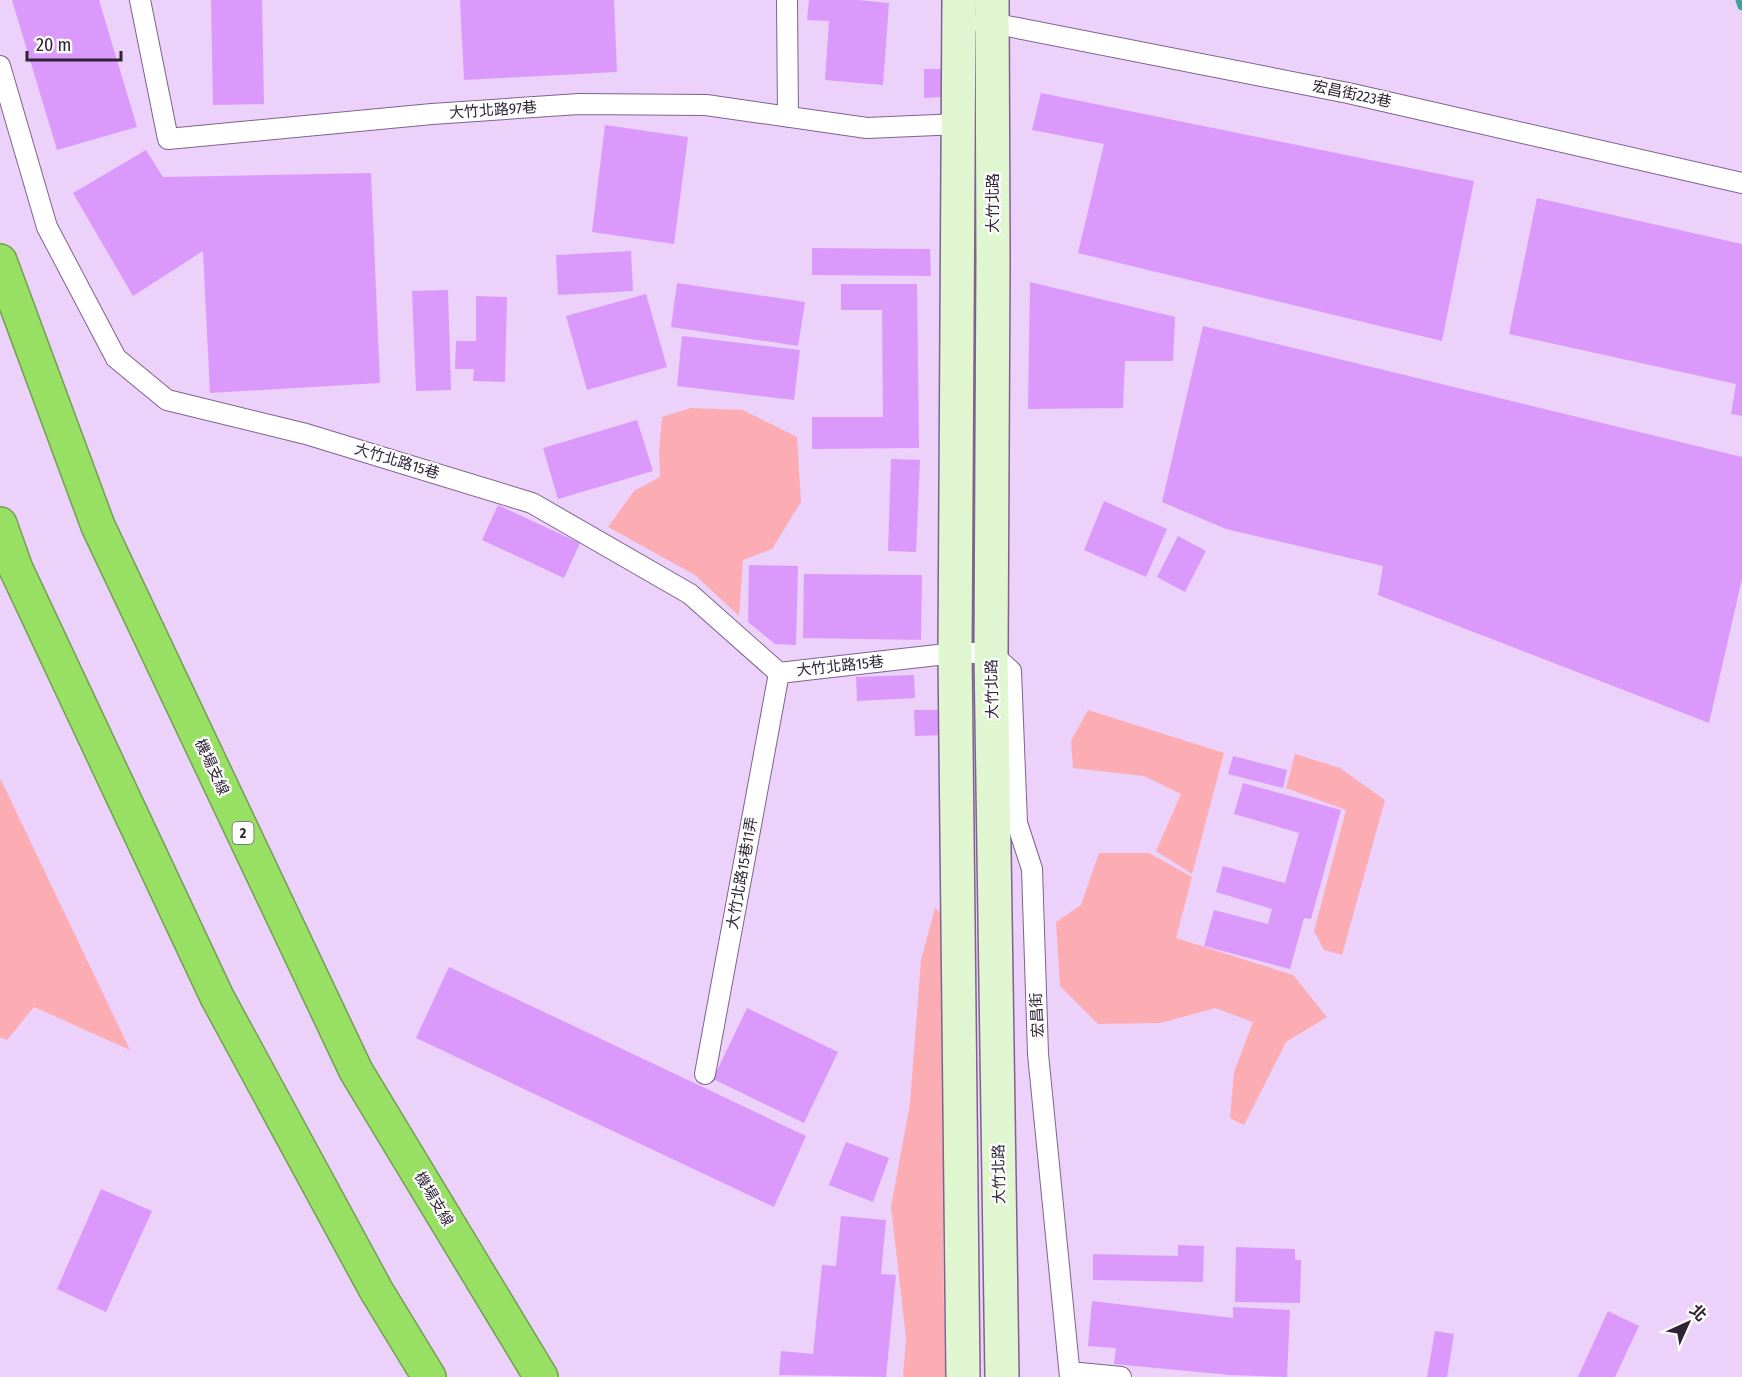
<svg xmlns="http://www.w3.org/2000/svg" width="1742" height="1377" font-family="'Fira Sans Condensed','Noto Sans TC',sans-serif">
	<rect width="100%" height="100%" fill="#ecd2fa"/>
	<path fill="#fcacb3" d="M691,408L743,410L797,437L801,502L772,549L743,560L739,616L695,575L608,527L634,491L660,477L659,451L662,417Z
		M1088,710L1224,753L1192,874L1156,851L1181,794L1144,776L1073,768L1071,741Z
		M1295,754L1340,768L1385,800L1342,955L1324,950L1314,931L1346,810L1286,788Z
		M0,779L2,782L130,1050L34,1007L7,1040L0,1037Z
		M1099,853H1149L1192,877L1176,938L1293,975L1327,1017L1286,1042L1244,1125L1230,1118L1234,1072L1253,1022L1215,1008L1161,1023L1098,1024L1060,986L1056,922L1081,905Z
		M935,908L951,923L943,1247L945,1377H903L906,1338L891,1207L910,1103L921,960Z"/>
	<g fill="none" stroke-linecap="round" stroke-linejoin="round">
		<path stroke="#40a19f" stroke-width="9" d="M1740,0L1742,6"/>
	</g>
	<path fill="#db9afb" d="M12,0H99L137,127L57,150Z
		M211,0H262L264,104L213,105Z
		M460,0H614L617,72L464,80Z
		M809,0H858L889,3L883,85L825,80L829,21L807,20Z
		M924,69H942V97L924,98Z
		M1041,93L1474,181L1442,341L1078,253L1104,144L1032,130Z
		M605,125L688,137L674,244L592,232Z
		M146,150L163,177L371,173L380,383L210,393L203,251L133,296L73,193Z
		M1537,198L1742,244V416L1731,414L1736,384L1509,334Z
		M812,248L930,249L931,276L812,275Z
		M631,251L633,291L558,295L556,255Z
		M1030,282L1175,317L1173,361H1125L1123,408L1028,409Z
		M677,283L805,302L798,346L671,327Z
		M841,284H917L919,448L812,449V417H883L882,310H841Z
		M448,290L451,390L416,391L412,291Z
		M646,294L667,367L587,390L566,316Z
		M476,296L507,297L505,382L473,381L474,369H455L456,341H476Z
		M1203,326L1742,457V579L1709,723L1378,595L1383,566L1226,529L1162,502Z
		M682,336L800,350L794,400L677,386Z
		M637,420L653,471L558,499L543,448Z
		M891,459L920,460L916,552L888,551Z
		M1104,501L1167,529L1146,577L1084,550Z
		M498,505L580,543L564,578L482,540Z
		M1178,536L1206,551L1185,592L1157,577Z
		M749,565L798,566L796,645L775,644L748,622Z
		M804,574L922,575L921,640L803,638Z
		M914,675L915,698L857,701L856,677Z
		M914,710H943L944,735L915,736Z
		M1233,756L1287,770L1283,788L1228,774Z
		M1243,783L1341,810L1311,919L1304,918L1290,969L1204,946L1214,910L1268,924L1272,909L1216,892L1223,866L1285,883L1299,833L1234,814Z
		M449,967L806,1136L774,1207L416,1038Z
		M747,1008L838,1052L804,1123L713,1079Z
		M846,1142L889,1158L873,1202L829,1185Z
		M101,1189L152,1211L106,1312L57,1289Z
		M841,1216L886,1220L881,1274L896,1275L886,1377L779,1375L781,1351L813,1354L822,1265L836,1266Z
		M1178,1245L1204,1246L1203,1282L1093,1280V1254L1178,1256Z
		M1236,1247L1295,1249V1260H1301L1300,1303L1235,1302Z
		M1092,1301L1233,1318V1307L1290,1310L1287,1377L1230,1375L1114,1364L1116,1348L1088,1346Z
		M1608,1311L1639,1326L1615,1377H1578Z
		M1435,1331L1454,1334L1447,1377H1427Z"/>
	<g fill="none" stroke-linecap="round" stroke-linejoin="round">
		<g stroke="#7f628e" stroke-width="22">
			<path id="lane" d="M140,0L168,139L432,114L579,104L706,105L867,128L959,124
				M787,0L788,117
				M982,23H992L1348,93L1742,183
				M0,66L47,227L116,358L167,400L306,434L532,503L690,594L779,673L955,653H991L1011,671L1017,823L1032,869L1038,1054L1070,1377
				M705,1074L779,673
				M1070,1372L1121,1377"/>
		</g>
		<g stroke="#7f628e" stroke-width="36">
			<path id="secondary" d="M959,0L955,653L963,1377
				M992,0L993,258L991,653L1002,1377"/>
		</g>
		<g stroke="#739e54" stroke-width="36">
			<path id="highway" d="M0,261L98,526L356,1071L541,1377
				M0,524L16,569L217,997L376,1290L429,1377"/>
		</g>
		<use href="#lane" stroke="#fff" stroke-width="20"/>
		<use href="#secondary" stroke="#e0f6d0" stroke-width="33"/>
		<use href="#highway" stroke="#98e064" stroke-width="33"/>
	</g>
	<g text-anchor="middle" dominant-baseline="central" stroke-width="4.5" stroke-linejoin="round" paint-order="stroke">
		<rect fill="#fefefe" stroke="#6d6572" stroke-width="1.5" x="232.5" y="822" width="21" height="22" rx="4.5"/>
		<g font-size="14" font-weight="bold" fill="#2f2336">
			<text x="243" y="833">2</text>
		</g>
		<g font-size="15" fill="#2f2336" stroke="#fefefe">
			<text transform="translate(1352 94) rotate(12)">宏昌街223巷</text>
			<text transform="translate(493 110) rotate(-4)">大竹北路97巷</text>
			<text transform="translate(993 203) rotate(-90)">大竹北路</text>
			<text transform="translate(397 461) rotate(17)">大竹北路15巷</text>
			<text transform="translate(840 666) rotate(-6)">大竹北路15巷</text>
			<text transform="translate(992 689) rotate(-91)">大竹北路</text>
			<text transform="translate(212 767) rotate(65)">機場支線</text>
			<text transform="translate(742 873) rotate(-80)">大竹北路15巷11弄</text>
			<text transform="translate(1037 1015) rotate(-93)">宏昌街</text>
			<text transform="translate(999 1174) rotate(-91)">大竹北路</text>
			<text transform="translate(434 1199) rotate(59)">機場支線</text>
		</g>
	</g>
	<g transform="translate(1688 1323) rotate(45)" stroke="#fefefe" stroke-width="4.5" paint-order="stroke">
	<path d="M0-4.5L10 22L0 15L-10 22Z" fill="#2f2336"/>
	<text y="-9" font-size="16" font-weight="bold" text-anchor="middle" fill="#2f2336">北</text>
	</g>
	<path d="M27 51v9h94v-9" fill="none" stroke="#2f2336" stroke-width="3"/>
	<text x="36" y="51" font-size="18" fill="#2f2336" stroke="#fefefe" stroke-width="4.5" paint-order="stroke">20 m</text>
</svg>
